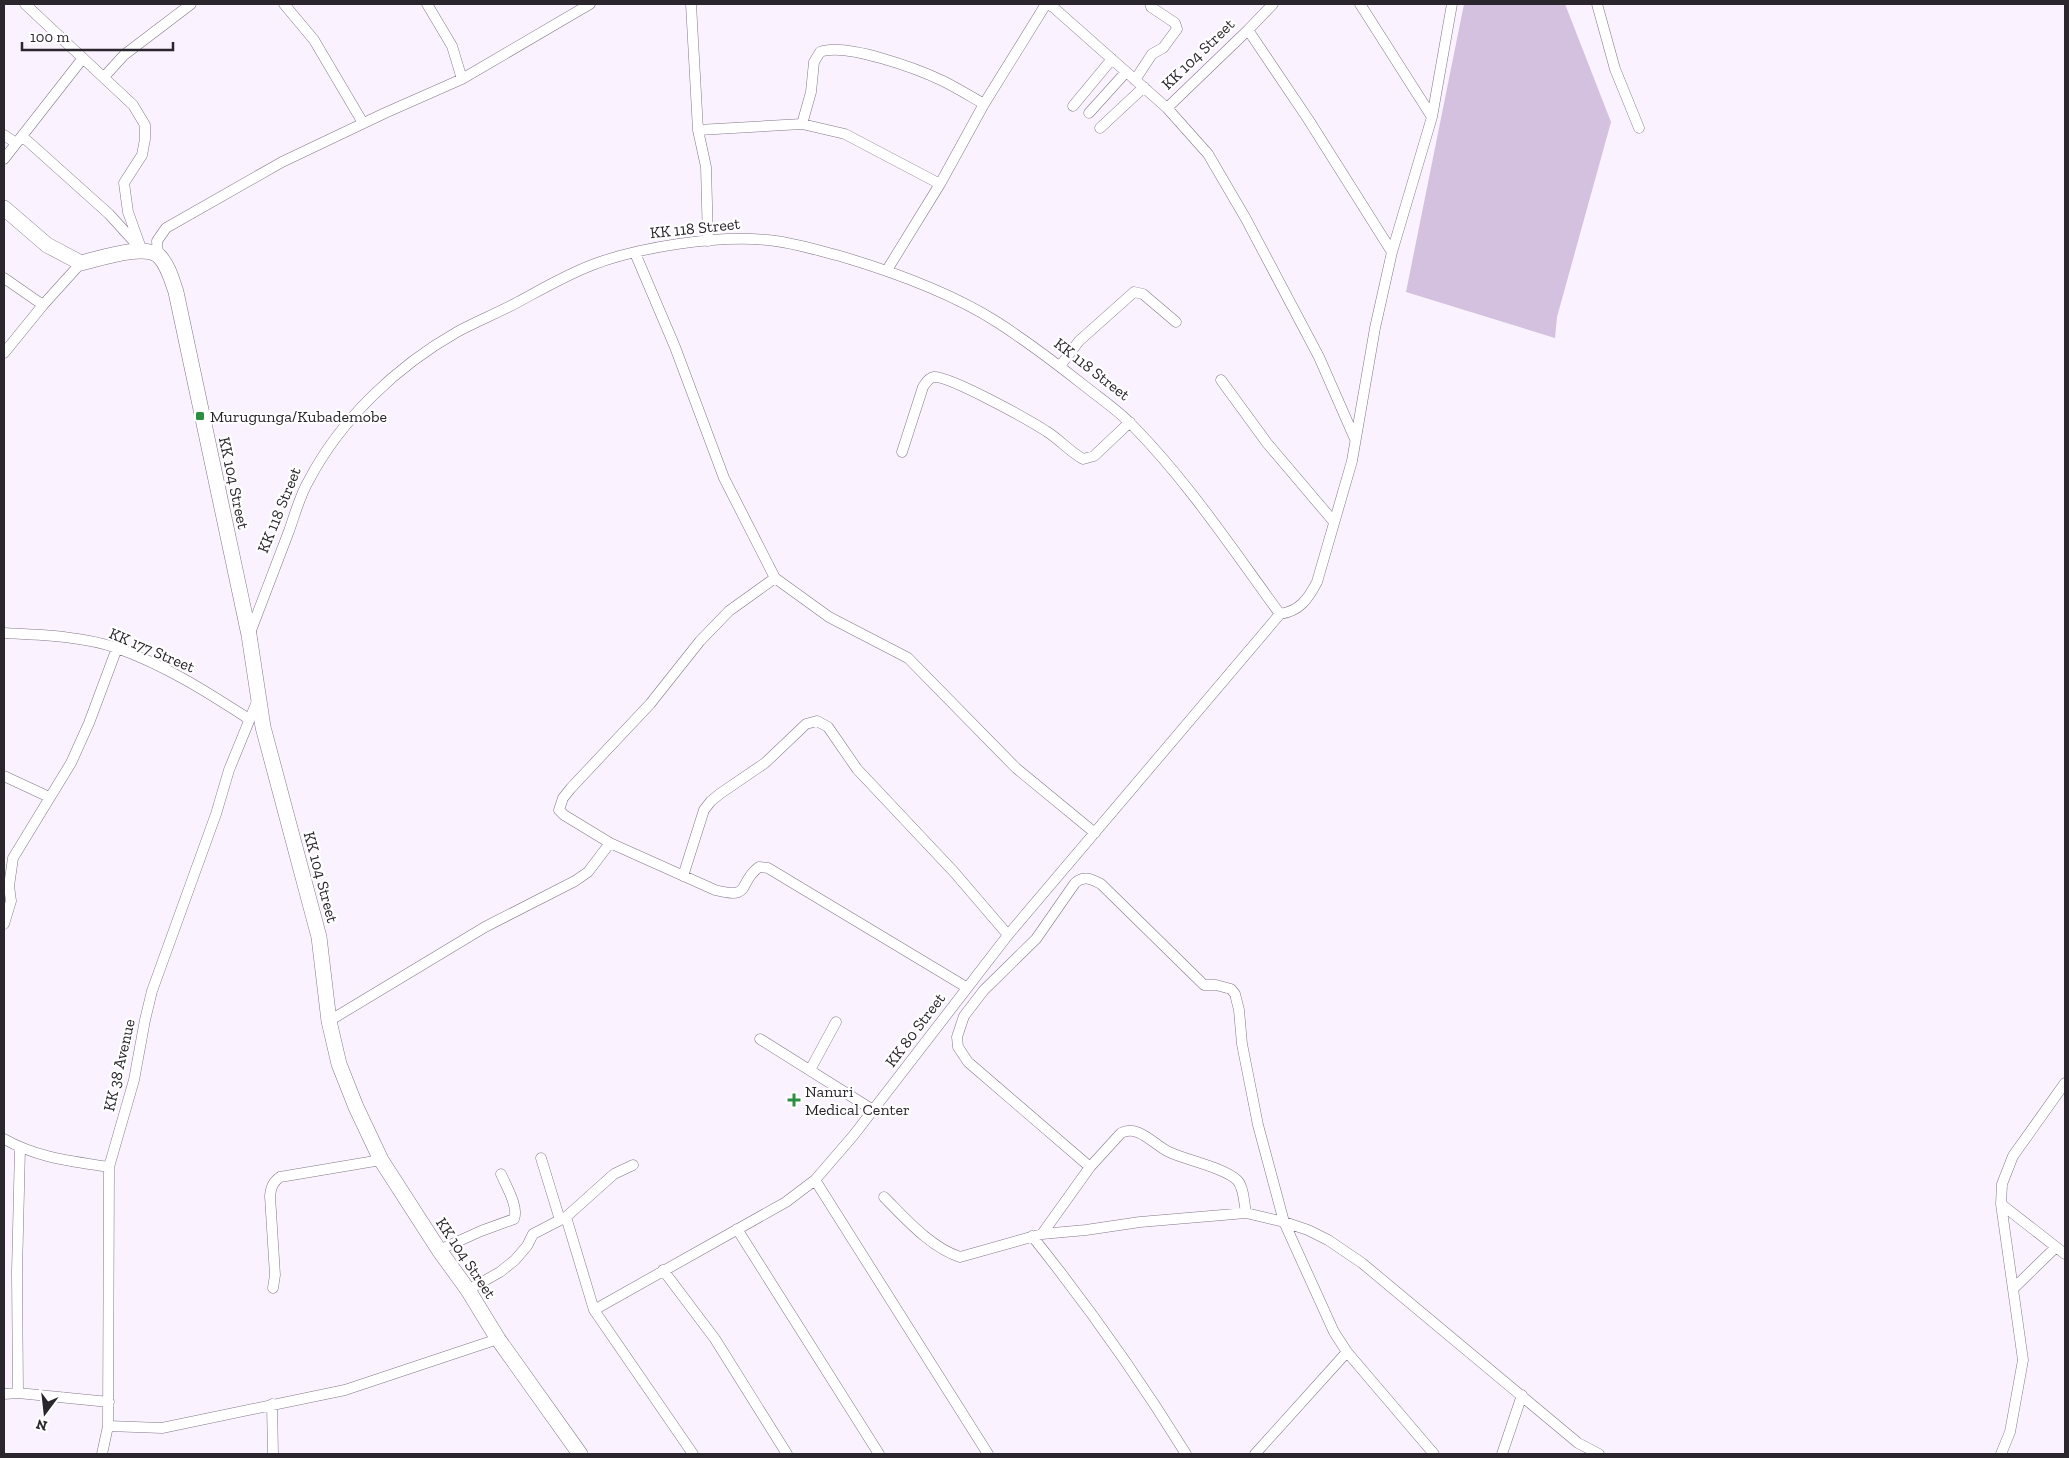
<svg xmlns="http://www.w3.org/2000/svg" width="2069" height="1458" font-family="'Zilla Slab',serif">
	<rect width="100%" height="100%" fill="#faf2fe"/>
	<path fill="#d4c0df" d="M1464,4H1565L1611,122L1557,317L1555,338L1406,292Z"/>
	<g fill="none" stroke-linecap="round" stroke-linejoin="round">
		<g stroke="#837789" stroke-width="11">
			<path id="street" d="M25,4L133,105L145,125V139L142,155L124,183L128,212L142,251
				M284,4L314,40L363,123
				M427,4L452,46L462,79
				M691,4L698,130L706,167L708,241
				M1047,4L1053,7L1167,108L1208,154L1246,219L1319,357L1355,439
				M1360,4L1432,117
				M1597,4L1615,69L1639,128
				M1248,30L1308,119L1392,252
				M104,77L124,55L191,4
				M1135,80L1152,54L1163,48L1177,29L1175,23L1151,7V4
				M1073,106L1112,59
				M1167,108L1248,30L1273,4
				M1089,113L1126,72
				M802,124L811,92L814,62L820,52C845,42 918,69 943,81C957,88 970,96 984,104
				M1100,128L1144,87
				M698,130L802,124L845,134L940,184
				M4,135L16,143
				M22,136L109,214L138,246
				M4,159L83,58
				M635,253L675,347L724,478L775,578L829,617L908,658L1016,768L1095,833
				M158,255L157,241L166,228L282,162L385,113L462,79L590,4
				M887,270L940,184L984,104L1046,4
				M4,278L43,305
				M4,353L43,305L81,263
				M1060,366L1079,341L1134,292L1143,294L1176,322
				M1221,380L1267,443L1334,522
				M902,452L923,387C926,383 928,378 934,377C950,376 1029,420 1046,431C1059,439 1069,451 1083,459L1094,456L1130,422
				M775,578L729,611L700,641L650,704L571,788L563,798L559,810L564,815L610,843L715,890C753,900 737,883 759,867L768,868L966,987
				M4,633C41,635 82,636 117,648C165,665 207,692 249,719
				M250,633C263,599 276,565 289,531C295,514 300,495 309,480C341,419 397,366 457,332C477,321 498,313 518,302C542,289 566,275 592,265C638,247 718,235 767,240C792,242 816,250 840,256C894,272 950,292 997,322C1028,342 1057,364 1086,387C1101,399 1119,411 1133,426C1189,483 1233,550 1280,614
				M4,776L49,797
				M683,876L704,810L711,801L721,793L765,763L806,724L817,721L828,727L857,769L954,872L1008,935
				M4,924L11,901L9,886L13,858L71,763L89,723L117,648
				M329,1021L485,927L575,881L588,872L610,843
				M760,1039L873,1110
				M810,1070L836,1022
				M4,1139C38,1158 71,1161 109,1167
				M541,1158L560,1220
				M1090,1167L968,1062L958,1047L957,1037L964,1016L984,990L1036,939L1075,883C1084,875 1091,879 1101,884L1204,985H1216L1231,989L1235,994L1239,1010L1242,1044L1258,1125L1284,1222L1334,1332L1347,1352L1434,1454
				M884,1197C906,1219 930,1247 960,1257L1042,1234L1086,1230L1140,1222L1246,1213L1284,1222L1308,1230L1328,1240L1362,1263L1578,1443L1599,1454
				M2001,1204L2065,1254
				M566,1217L594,1310
				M737,1229L879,1454
				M1042,1234L1090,1167L1121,1133C1138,1124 1154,1145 1169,1152C1186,1160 1225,1168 1237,1180C1244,1187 1244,1203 1246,1213
				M1032,1236C1088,1306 1139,1378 1186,1454
				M439,1250L481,1231L514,1219C519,1207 506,1186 501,1174
				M663,1270L715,1339L787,1454
				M273,1288L275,1275L270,1196C271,1187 273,1182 280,1177L381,1160
				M2014,1288L2056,1247
				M468,1290L500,1272L515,1260L527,1246L533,1234L566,1217L614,1174L633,1165
				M18,1393L17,1272L20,1148
				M4,1394L18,1393L109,1402
				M272,1404L273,1454
				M108,1426L162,1428L345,1390L498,1339
				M102,1454L108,1426L109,1167L134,1080L145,1020L152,991L216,814L229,770L258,699
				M693,1454L594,1310L786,1202L815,1180
				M988,1454L815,1180L853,1136L1008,935L1280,614C1300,611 1308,599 1317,582L1352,461L1375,328L1392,252L1432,117L1452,4
				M1255,1454L1347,1352
				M1502,1454L1522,1395
				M2001,1454L2010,1432L2023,1360L2001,1204L2002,1184L2013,1156L2065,1083"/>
		</g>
		<g stroke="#837789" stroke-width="16">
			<path id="secondary" d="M4,208L47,245L81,263C99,259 144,243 159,256C168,265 172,280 176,292L249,635L263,727L319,937L329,1021L339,1064L356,1107L381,1160L439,1250L468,1290L498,1339L580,1454"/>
		</g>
		<use href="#street" stroke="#fff" stroke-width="10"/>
		<use href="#secondary" stroke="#fff" stroke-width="15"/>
	</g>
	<g fill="#2c8e42" stroke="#fff" stroke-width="2">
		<rect x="195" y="411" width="10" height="10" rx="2.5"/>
		<path d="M791.5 1092.5h5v5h5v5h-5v5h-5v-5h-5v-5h5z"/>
	</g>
	<g text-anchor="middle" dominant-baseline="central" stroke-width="4.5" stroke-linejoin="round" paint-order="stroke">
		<g font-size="16" fill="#2b262e" stroke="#fff">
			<text transform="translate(1198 54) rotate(-44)">KK 104 Street</text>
			<text transform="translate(695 228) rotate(-6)">KK 118 Street</text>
			<text transform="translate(1092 369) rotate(38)">KK 118 Street</text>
			<text transform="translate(234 483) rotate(78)">KK 104 Street</text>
			<text transform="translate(279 510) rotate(-68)">KK 118 Street</text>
			<text transform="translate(152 650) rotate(23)">KK 177 Street</text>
			<text transform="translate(321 877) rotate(75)">KK 104 Street</text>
			<text transform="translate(915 1030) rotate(-53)">KK 80 Street</text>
			<text transform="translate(119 1065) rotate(-77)">KK 38 Avenue</text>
			<text transform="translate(466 1258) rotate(56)">KK 104 Street</text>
		</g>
		<g font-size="16" fill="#2b262e" stroke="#fff" text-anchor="start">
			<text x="210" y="416">Murugunga/Kubademobe</text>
			<text x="805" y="1091">Nanuri<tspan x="805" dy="18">Medical Center</tspan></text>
		</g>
	</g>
	<rect width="2069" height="1458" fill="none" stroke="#2b262e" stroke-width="10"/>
	<g transform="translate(45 1413) rotate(195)" stroke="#ffffff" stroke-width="4" paint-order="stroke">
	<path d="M0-4L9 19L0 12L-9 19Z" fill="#2b262e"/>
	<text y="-8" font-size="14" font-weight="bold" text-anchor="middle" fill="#2b262e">N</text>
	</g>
	<path d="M22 42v8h151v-8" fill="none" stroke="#2b262e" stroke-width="2.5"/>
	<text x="30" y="42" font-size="15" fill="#2b262e" stroke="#ffffff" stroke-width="4" paint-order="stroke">100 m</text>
</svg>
